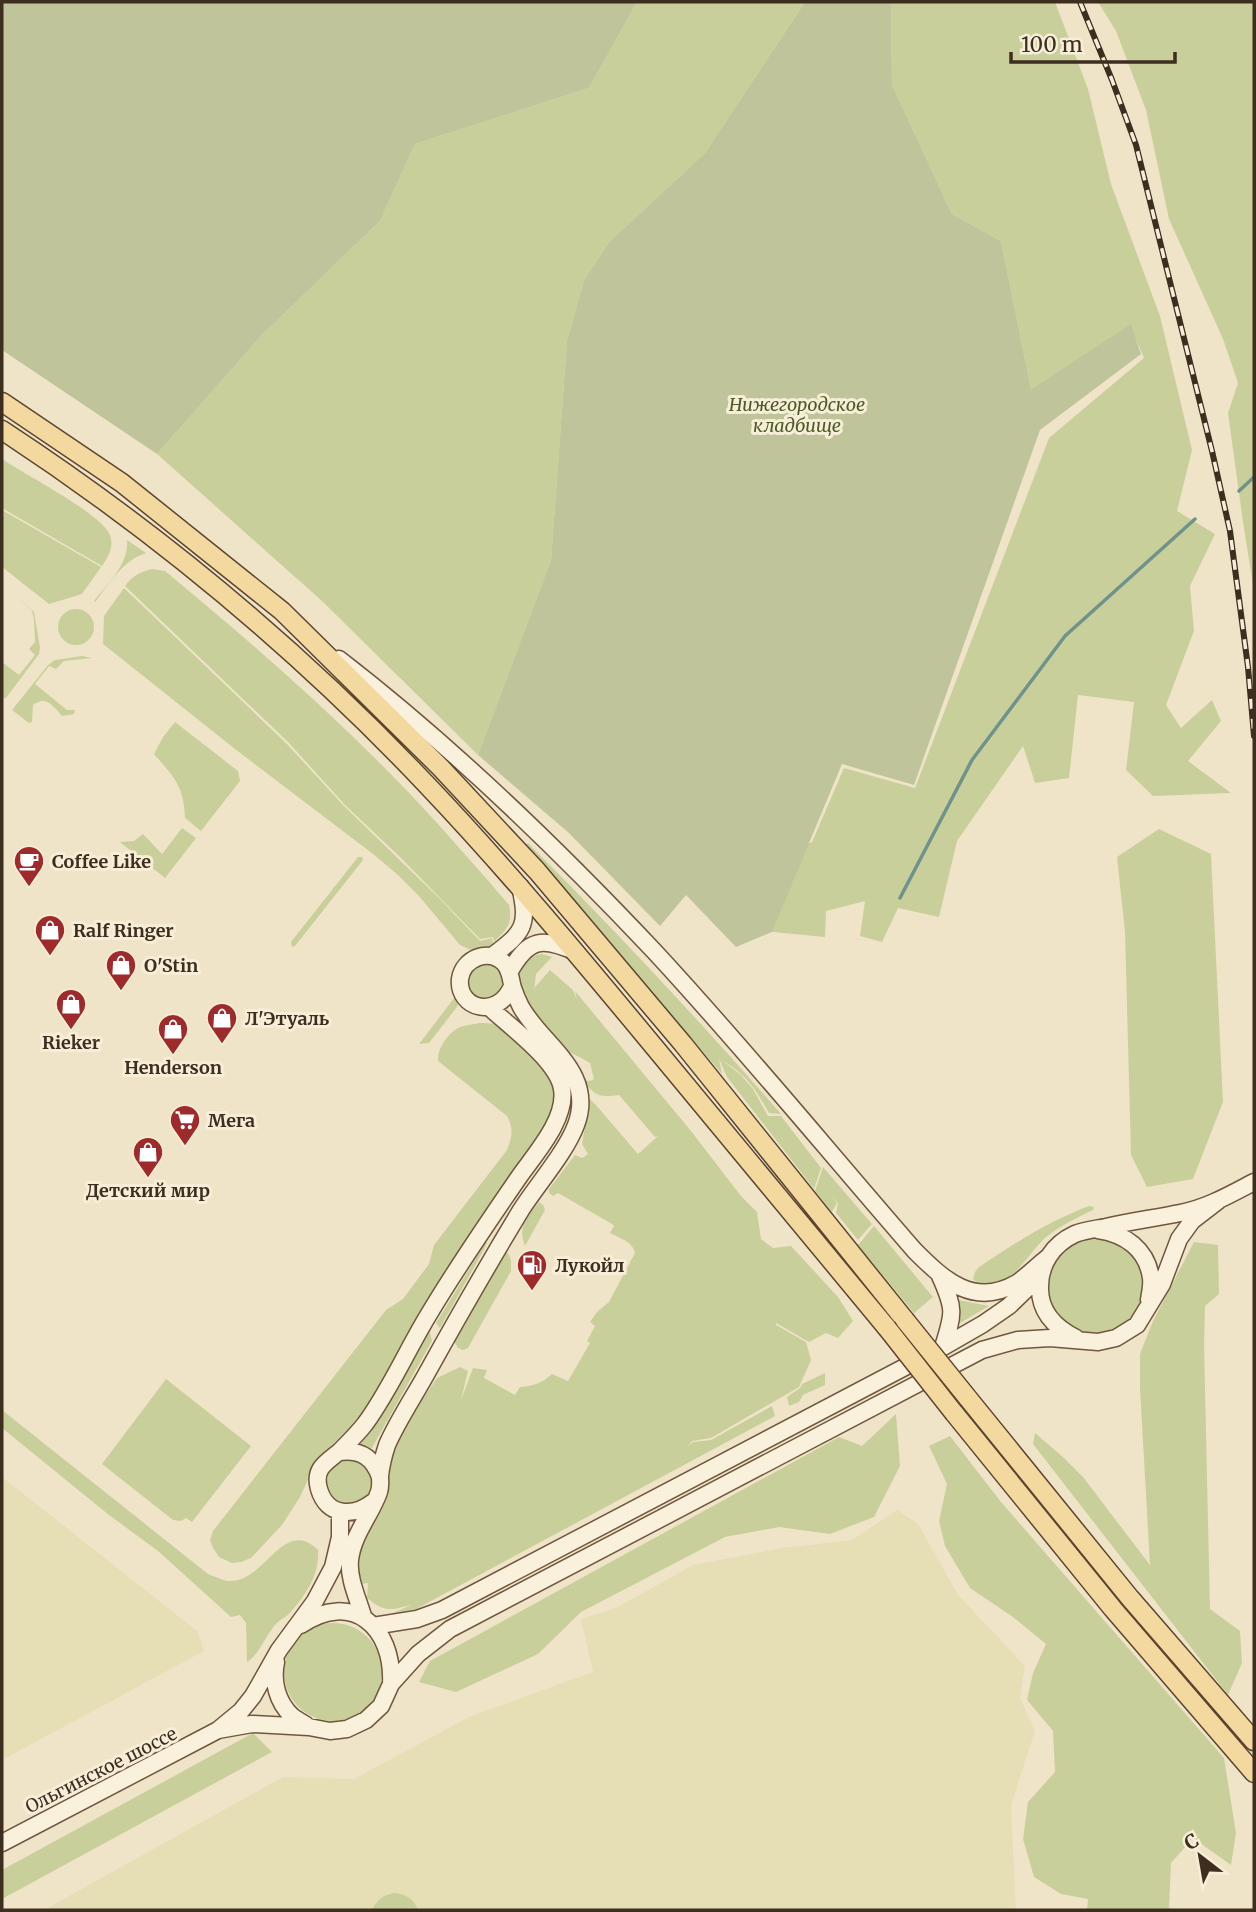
<svg xmlns="http://www.w3.org/2000/svg" width="1256" height="1912" font-family="Merriweather,serif">
	<rect width="100%" height="100%" fill="#f0e4c8"/>
	<path fill="#e6deb5" d="M2,1477L197,1631L204,1651L2,1760Z
		M897,1510L918,1524L958,1595L1025,1666L1020,1698L1035,1731L1011,1805L1016,1910H44L283,1777L354,1779L469,1717L593,1672L581,1619L616,1608L693,1565L782,1548L852,1540Z"/>
	<path fill="#c9cf9b" d="M637,2H805L705,153L610,241L584,280L567,341L551,560L478,755L322,601L157,454L262,335L380,221L415,144L589,88Z
		M891,2H1055L1088,89L1111,184L1160,316L1192,450L1177,511L1215,534L1190,586L1194,631L1166,705L1181,728L1212,700L1221,721L1188,761L1231,793L1153,796L1126,770L1134,702L1078,695L1069,778L1035,783L1023,746L957,841L939,917L898,908L882,942L860,936L865,901L826,911L825,937L762,931L761,864L812,842L844,768L915,788L1049,438L1144,358L1130,325L1031,389L1001,241L952,214L892,85Z
		M1098,2H1254V591L1243,522L1228,413L1238,383L1223,339L1169,219L1146,110L1116,31Z
		M2,459C24,474 102,514 110,535C114,547 109,556 102,566L2,508Z
		M2,510L101,567L82,594L49,604L2,567Z
		M127,540L146,553C122,561 110,583 95,602L94,601C108,583 129,564 127,540Z
		M152,569L165,571C251,642 336,716 413,797C446,832 478,869 509,905C513,924 507,929 494,942L493,937L480,939L401,858L345,805L289,743L125,586C132,576 140,572 152,569Z
		M124,588L287,744L343,805L440,899L480,941L492,938L493,945L485,951H473L460,945L418,895L398,875L373,854L235,749L103,644L104,616Z
		M17,597L34,612L40,647L39,654L6,698H2V662L19,675L35,655L29,649L35,642L34,619L32,611Z
		M58 627a18 18 0 1 1 36 0a18 18 0 1 1-36 0Z
		M82,656L92,658L64,661L56,669L49,666L35,684L67,710H75L74,714L62,716C53,706 46,695 33,705L32,722L29,723L12,710L48,665L55,660Z
		M175,722L238,771L240,781L201,831L185,818C184,786 174,777 154,754L163,737Z
		M182,828L196,838L165,878L120,842L134,841L143,834L162,854Z
		M1159,829L1211,854L1223,1102L1193,1179L1147,1187L1131,1155L1125,932L1117,857Z
		M528,843C616,931 700,1021 781,1114L769,1113C756,1090 747,1075 723,1061L741,1075L753,1089L768,1116H781L821,1168L814,1189L727,1077L719,1059L722,1074L526,845Z
		M358,857H362L363,860L295,946L292,947L291,942Z
		M542,954L552,957L536,974L534,991L535,987L550,970L573,990L577,1000L575,991L691,1131L741,1196L757,1212L761,1239L773,1248L791,1246L838,1297L853,1321L838,1338L826,1333L809,1342L776,1323V1325L806,1342L811,1360L799,1387L711,1438L692,1441L687,1447L693,1442L711,1440L772,1406L775,1416L416,1609L393,1613L411,1605C390,1610 386,1613 367,1598L368,1583L362,1584L354,1572L359,1544L379,1513L385,1492L390,1457L416,1409L437,1378L460,1367L468,1371L461,1400L473,1368L487,1370L484,1378L515,1395L520,1387C534,1386 542,1383 552,1374L568,1381L590,1343L587,1341L595,1326L590,1322L597,1312L609,1302L635,1253C633,1242 620,1238 610,1233L614,1226L612,1224L558,1193L553,1196L549,1193V1189L575,1155L582,1158L588,1154L582,1144L587,1115L584,1094L596,1105L638,1154L658,1136L655,1137L619,1095C597,1098 596,1095 582,1080L590,1081L594,1079L590,1063C576,1055 560,1048 548,1037C537,1028 533,1017 527,1005C517,983 510,958 542,954Z
		M468 981a18 18 0 1 1 36 0a18 18 0 1 1-36 0Z
		M458,993L459,1001L457,1007L429,1043L419,1044Z
		M479,1023C487,1023 495,1023 502,1026C524,1037 544,1069 560,1089L552,1122L506,1183L471,1233L379,1392L354,1424L318,1458L300,1497L282,1525L251,1558L241,1562L232,1563L219,1557L213,1548L210,1540L213,1531L386,1310L403,1299L429,1264L434,1245L507,1150C512,1137 514,1129 507,1116L438,1061C437,1050 446,1036 455,1030C461,1025 472,1025 479,1023Z
		M823,1167L872,1224L858,1240L836,1213L838,1203L829,1194L837,1203L832,1212L815,1191Z
		M539,1202L543,1205L545,1210L525,1246C517,1226 527,1217 539,1202Z
		M1089,1206L1094,1207L1093,1210C1077,1218 1059,1226 1045,1238C1028,1253 1001,1305 973,1279L975,1272L979,1267C1015,1243 1049,1221 1089,1206Z
		M874,1226L933,1297L914,1313L858,1245Z
		M1047 1285a49 49 0 1 1 98 0a49 49 0 1 1-98 0Z
		M487,1240L486,1246L440,1328L436,1323Z
		M1194,1242L1218,1245L1219,1294L1205,1306L1204,1344L1210,1609L1240,1631L1242,1663L1228,1695L1033,1444L1035,1433L1064,1458L1083,1477L1150,1565L1140,1389V1354L1153,1321Z
		M506,1251C512,1257 511,1262 511,1271L468,1348L463,1350L458,1348L454,1341Z
		M953,1299L989,1306L955,1326Z
		M428,1325L432,1341L368,1455L351,1445Z
		M825,1373V1385L803,1395L799,1402L789,1406L787,1397L800,1388L802,1384Z
		M166,1379L251,1446L192,1522L186,1518L181,1521L173,1520L102,1464Z
		M2,1410L208,1574C214,1576 223,1581 229,1581C266,1582 283,1516 318,1550C320,1574 306,1595 290,1613C286,1617 281,1619 277,1623C265,1635 261,1653 247,1662L246,1623L240,1615L231,1617L158,1551L109,1515L2,1428Z
		M896,1414L900,1466L874,1517L830,1534L779,1527L725,1537L581,1612L538,1654L456,1692L419,1682L430,1661L839,1437L862,1446Z
		M950,1436L1001,1502L1224,1758L1236,1833L1231,1865L1193,1838L1171,1863L1169,1908L1172,1910H1087L1088,1899L1061,1894L1034,1877L1023,1839L1028,1802L1055,1772L1053,1731L1027,1700L1033,1673L1046,1644L1013,1617L970,1588L945,1546L939,1521L947,1484L929,1446Z
		M327 1481a23 23 0 1 1 46 0a23 23 0 1 1-46 0Z
		M284 1672a49 49 0 1 1 98 0a49 49 0 1 1-98 0Z
		M253,1733L272,1752L2,1899V1870Z
		M394,1893C406,1894 414,1899 418,1910H372C377,1900 383,1895 394,1893Z"/>
	<path fill="#bfc49a" d="M2,2H637L589,88L415,144L380,221L262,335L157,454L2,350Z
		M805,2H891L892,85L952,214L1001,241L1031,389L1131,324L1141,354L1040,430L914,785L842,764L772,932L736,947L686,895L660,926L569,833L478,755L551,560L567,341L584,280L610,241L705,153Z"/>
	<g fill="none" stroke-linecap="round" stroke-linejoin="round">
		<path stroke="#6f938a" stroke-width="3.5" d="M1239,491L1254,477
			M900,898L972,760L1065,636L1195,519"/>
		<g stroke="#6f573f" stroke-width="19">
			<path id="secondary" d="M339,659C452,746 556,847 654,951C744,1048 828,1151 915,1251C944,1280 974,1308 1017,1283C1027,1276 1037,1266 1047,1258
				M492,956C524,932 529,926 520,886
				M510,971C529,938 542,937 576,952
				M1098,1230C1125,1234 1147,1249 1151,1278C1152,1285 1150,1293 1149,1300
				M940,1276C955,1309 954,1313 943,1347
				M1076,1338C1056,1328 1040,1313 1040,1289C1039,1265 1053,1244 1075,1234C1084,1230 1096,1229 1106,1227C1131,1221 1156,1218 1180,1213C1207,1208 1231,1194 1254,1182
				M339,1452C360,1449 373,1457 380,1477
				M373,1502C354,1517 327,1517 319,1489C313,1468 327,1462 340,1451C348,1443 358,1433 365,1424C390,1390 407,1350 429,1314C457,1267 488,1222 519,1177C535,1154 567,1119 562,1089C558,1061 509,1026 489,1007
				M363,1616C358,1599 348,1578 350,1560C353,1534 371,1515 379,1492C381,1486 380,1482 380,1476C381,1467 384,1454 387,1445C398,1420 415,1395 428,1371C458,1317 489,1263 521,1210C537,1185 566,1152 576,1125C596,1072 543,1046 521,1007C518,1001 515,994 513,988C510,978 511,971 504,963C489,948 463,958 460,979C457,1009 498,1020 512,986
				M301,1625C352,1590 394,1627 391,1684
				M373,1626L417,1619L442,1610L943,1347L983,1324L1009,1306L1040,1276
				M276,1662C272,1681 277,1702 292,1716C295,1719 302,1722 306,1725
				M218,1730L252,1724L309,1727L330,1731L347,1729L366,1720L381,1706L391,1684L418,1654L450,1629L982,1350L1018,1340L1050,1338L1098,1342L1116,1338L1137,1325L1162,1284L1179,1239L1192,1221L1218,1201
				M2,1843L218,1730L241,1711L253,1696L279,1650L315,1601L333,1567L340,1537V1512"/>
		</g>
		<g stroke="#5b4430" stroke-width="21">
			<path id="primary" d="M2,402L122,483L282,611L441,768L537,871L683,1044L905,1320
				M2,430C156,531 299,650 426,784C505,867 578,955 651,1043C730,1138 808,1233 887,1328
				M967,1397L1130,1598L1254,1741
				M954,1413L1113,1609L1254,1773"/>
		</g>
		<use href="#secondary" stroke="#faf1dc" stroke-width="16"/>
		<use href="#primary" stroke="#f3d9a0" stroke-width="18"/>
		<g stroke="#3d2e20" stroke-width="6">
			<path id="rail" d="M1080,2L1112,80L1136,145L1212,451L1230,531L1248,667L1254,736"/>
		</g>
		<use href="#rail" stroke="#f7eed8" stroke-width="3.5" stroke-dasharray="10" stroke-linecap="butt"/>
		<g stroke="#5b4430" stroke-width="21" stroke-linecap="butt">
			<path id="primary-bridge" d="M905,1320L967,1397
				M887,1328L954,1413"/>
		</g>
		<use href="#primary-bridge" stroke="#f3d9a0" stroke-width="18"/>
	</g>
	<defs>
		<g id="cafe-pin" transform="scale(1.575)"><path d="M0 17L-7.5 6A9.5 9.5 0 1 1 7.5 6Z" fill="#9e2a2b" stroke="#f7eed8"/><path d="M-5.5-4.5H6V0H3Q3 3.5 0 3.5H-2.5Q-5.5 3.5-5.5 0ZM3-3.2v2h1.7v-2ZM-6 4.5H4V6H-6Z" fill="#fff"/></g>
		<g id="shop-pin" transform="scale(1.575)"><path d="M0 17L-7.5 6A9.5 9.5 0 1 1 7.5 6Z" fill="#9e2a2b" stroke="#f7eed8"/><path d="M-5-2.5h2.3a2.7 3.5 0 0 1 5.4 0H5L5.5 6h-11ZM-1.5-2.5h3a1.5 2.3 0 0 0-3 0Z" fill="#fff"/></g>
		<g id="supermarket-pin" transform="scale(1.575)"><path d="M0 17L-7.5 6A9.5 9.5 0 1 1 7.5 6Z" fill="#9e2a2b" stroke="#f7eed8"/><path d="M-6-5.5h2.5l.6 2H6L4.5 2H-2.5L-4.4-4H-6ZM-1.5 3.2a1.3 1.3 0 1 0 .1 0ZM3 3.2a1.3 1.3 0 1 0 .1 0Z" fill="#fff"/></g>
		<g id="fuel-pin" transform="scale(1.575)"><path d="M0 17L-7.5 6A9.5 9.5 0 1 1 7.5 6Z" fill="#9e2a2b" stroke="#f7eed8"/><path d="M-5.5-6h7V0h2V4h1.3V-2.5L3-4.5l.8-.8L6-3V5H2.5V1h-1V6h-7ZM-4.2-4.7v3.2H.2V-4.7Z" fill="#fff"/></g>
	</defs>
	<g fill-rule="evenodd">
		<use href="#cafe-pin" x="29" y="861"/>
		<use href="#shop-pin" x="50" y="930"/>
		<use href="#shop-pin" x="121" y="965"/>
		<use href="#shop-pin" x="71" y="1004"/>
		<use href="#shop-pin" x="222" y="1018"/>
		<use href="#shop-pin" x="173" y="1029"/>
		<use href="#supermarket-pin" x="185" y="1120"/>
		<use href="#shop-pin" x="148" y="1152"/>
		<use href="#fuel-pin" x="532" y="1265"/>
	</g>
	<g text-anchor="middle" dominant-baseline="central" stroke-width="6" stroke-linejoin="round" paint-order="stroke">
		<g font-size="18" font-style="italic" fill="#4d5a26" stroke="#f7eed8">
			<text x="797" y="404">Нижегородское<tspan x="797" dy="21">кладбище</tspan></text>
		</g>
		<g font-size="18" font-weight="bold" fill="#3d2e20" stroke="#f7eed8" text-anchor="start">
			<text x="52" y="861">Coffee Like</text>
			<text x="73" y="930">Ralf Ringer</text>
			<text x="144" y="965">O'Stin</text>
			<text x="245" y="1018">Л'Этуаль</text>
			<text x="71" y="1042" text-anchor="middle">Rieker</text>
			<text x="173" y="1067" text-anchor="middle">Henderson</text>
			<text x="208" y="1120">Мега</text>
			<text x="148" y="1190" text-anchor="middle">Детский мир</text>
			<text x="555" y="1265">Лукойл</text>
		</g>
		<g font-size="18" fill="#3d2e20" stroke="#f7eed8">
			<text transform="translate(101 1770) rotate(-27)">Ольгинское шоссе</text>
		</g>
	</g>
	<rect width="1256" height="1912" fill="none" stroke="#3d2e20" stroke-width="7"/>
	<g transform="translate(1200 1856) rotate(329)" stroke="#f7eed8" stroke-width="5" paint-order="stroke">
	<path d="M0-5L12 26L0 18L-12 26Z" fill="#3d2e20"/>
	<text y="-10" font-size="19" font-weight="bold" text-anchor="middle" fill="#3d2e20">С</text>
	</g>
	<path d="M1011 52v10h164v-10" fill="none" stroke="#3d2e20" stroke-width="3.5"/>
	<text x="1021" y="52" font-size="21" fill="#3d2e20" stroke="#f7eed8" stroke-width="5" paint-order="stroke">100 m</text>
</svg>
